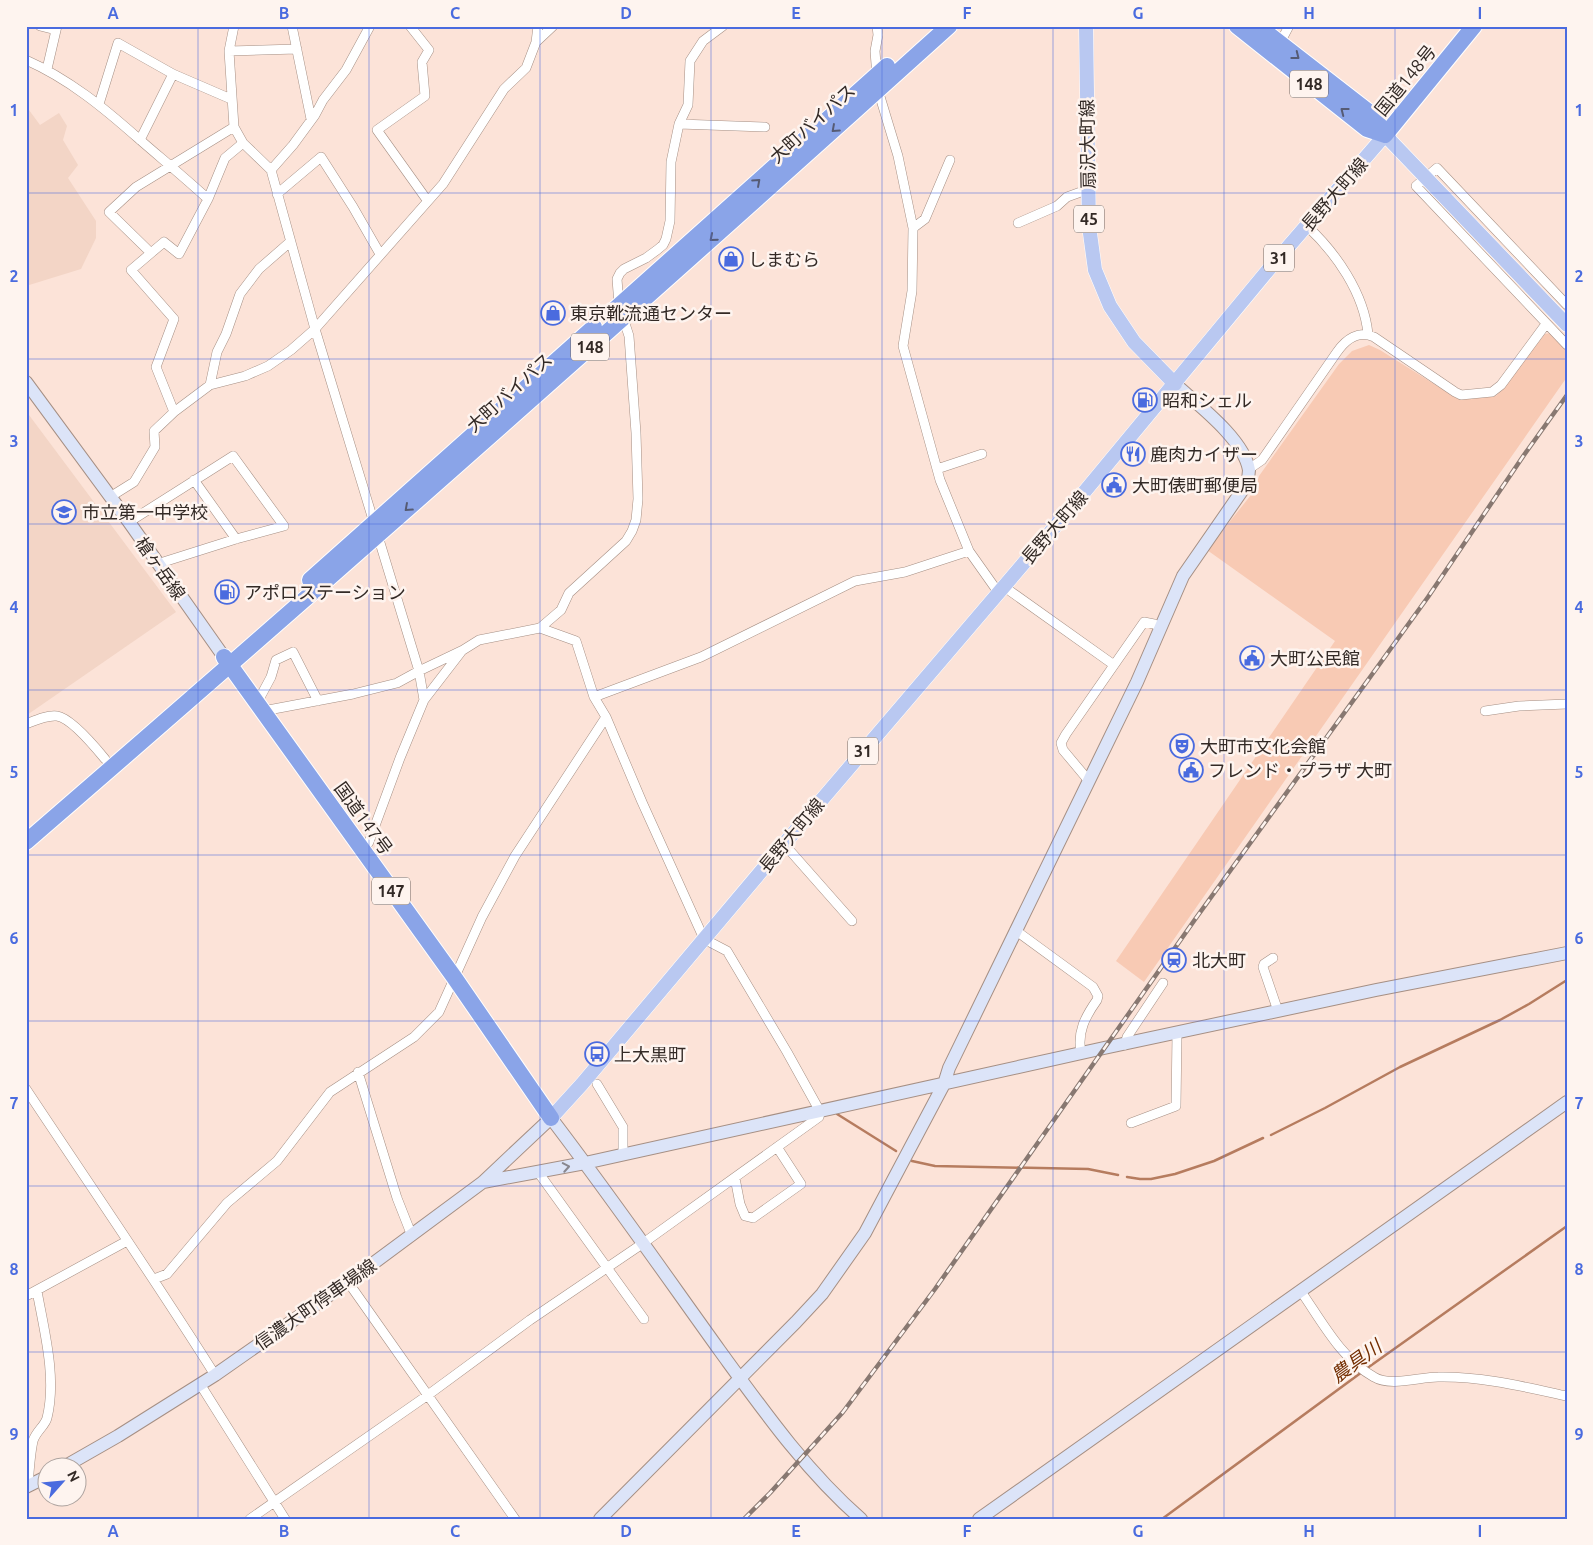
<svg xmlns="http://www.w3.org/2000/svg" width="1593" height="1545" font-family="Ubuntu,'Noto Sans JP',sans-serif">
	<rect width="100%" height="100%" fill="#fce3d8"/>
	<path fill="#f3d5c6" d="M26,106L40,125L59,113L67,126L63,140L78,165L68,178L96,221V238L81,269L26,286Z
		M26,411L176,612L27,715L26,714Z"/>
	<path fill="#f8cab4" d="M1550,333L1567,352V377L1144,982L1116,961L1335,641L1207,550L1255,490L1259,476L1339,364L1352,351L1369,345L1380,350L1458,399L1496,396L1545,334Z"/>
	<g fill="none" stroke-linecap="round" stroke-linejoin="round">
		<path stroke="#b67c5f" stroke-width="2.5" d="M837,1114L896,1151
			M1271,1135L1325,1108L1400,1067L1500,1020L1529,1004L1567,980
			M912,1161L935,1166L1088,1169L1118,1175
			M1127,1177L1140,1179H1151L1175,1174L1214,1161L1263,1138
			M1366,1369L1567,1226
			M1162,1519L1362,1372"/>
		<g stroke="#a58f84" stroke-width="10">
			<path id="street" d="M40,26L56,30
				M234,26L229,51L234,127L243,143L271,170L315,329L419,671L424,700
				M292,26L311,119
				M410,26L429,50L422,62L425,96L377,130L427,200
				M877,26L878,35L875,51L878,90L898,156L913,228L912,291L903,346L940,480L969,551L998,592
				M536,42L553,26
				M1280,43L1289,26
				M229,51L297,49
				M26,60C69,79 104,108 139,139C162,159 185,178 208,199
				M47,69L57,26
				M99,104L118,43L173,74L231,99
				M679,124L765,127
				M234,127L136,187L109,212L151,253L164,242L179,254L208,199L225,158L243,143
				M140,140L173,74
				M271,170L293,145L315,115L323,100L346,70L370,26
				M277,194L321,157L353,207L380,254
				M1018,223L1057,206L1067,197L1089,189
				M1307,226C1336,253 1364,293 1368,334
				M913,228L925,219L950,160
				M151,253L131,270L174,319L156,367L174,412
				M1567,305L1437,168L1416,186L1567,345
				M210,385L217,352L226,334L240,294L259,269L290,242
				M937,469L982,454
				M1249,469L1262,460L1337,352C1346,339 1359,330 1374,337L1455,392L1461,395L1492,392L1501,385L1546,324
				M194,480L236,539
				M110,497L134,482L155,447L154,431L174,412L210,385L245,376L268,366L291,350L315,329L443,184L504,89L526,68L536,42L538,26
				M129,522L233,456L284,526L236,539L157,564
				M1003,586L1114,665
				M594,697L701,657L855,581L905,572L969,551
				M257,703L271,677L276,660L293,652L318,701
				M263,711L353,694L397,683L419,671L463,650L479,640L540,628L561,610L569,593L626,541L632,531L636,520L638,499L636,433L629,336L619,305L617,279L620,273L624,269L646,258L657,250L663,245L666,239L670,221L671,162L679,124L688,105L690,61L703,41L723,26
				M1485,711L1519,706L1567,704
				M26,724C36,720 46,715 57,716C71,718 96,748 105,759
				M1089,781L1063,750L1061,743L1066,734L1144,622L1154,624L1161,627
				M784,844L852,921
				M363,851L369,842L400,758L424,700L461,652
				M1015,930L1093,987L1098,996L1097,1000C1085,1017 1077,1032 1081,1053
				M1273,958L1264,964L1263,967L1278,1011
				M1125,1045L1127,1037L1163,983
				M358,1072L397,1198L412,1236
				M597,1084L623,1127V1155
				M26,1089C89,1184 154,1278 215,1375
				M1131,1123L1176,1106L1177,1034
				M538,1172L644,1319
				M735,1178L740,1204L745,1216L753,1218L801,1184L777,1147
				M154,1279L167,1274L227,1203L277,1161L330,1092L414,1037L439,1012L482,917L515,856L606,717
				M348,1282L515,1519
				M1300,1290C1321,1320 1341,1359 1374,1377C1390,1387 1420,1377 1438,1377C1481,1376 1525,1387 1567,1396
				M26,1296L127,1241
				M200,1384L285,1519
				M28,1487C29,1472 30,1455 33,1441C36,1431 45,1426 47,1418C57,1378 44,1330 37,1291
				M250,1519L428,1395L530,1320L642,1244L819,1117L820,1112L817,1106L787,1052L727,951L704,939L642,802L606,717L594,697L576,641L540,628"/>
		</g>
		<g stroke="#a58f84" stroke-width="14">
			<path id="secondary" d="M26,382L129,522L224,657
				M483,1182L585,1163L1104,1048L1376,990L1567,953
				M62,1468L118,1436L215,1375L348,1282L483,1182L551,1118C609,1194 664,1273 720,1351C763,1410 806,1471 861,1519
				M26,1487L48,1476
				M600,1519L796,1322L822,1294L865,1233L944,1084L949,1068L1137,682L1183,576L1246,485C1248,480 1249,475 1249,470C1244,439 1197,404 1175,384
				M979,1519L1567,1102"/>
		</g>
		<g stroke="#fff" stroke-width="15">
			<path id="primary" d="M1086,26L1089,226L1095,270L1110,306L1134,342L1175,384
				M551,1118L582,1084L784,844L1076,502L1269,269L1385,135L1567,325"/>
		</g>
		<g stroke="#fff" stroke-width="18">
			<path id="highway" d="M1237,26L1367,129L1385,135
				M1258,26L1374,116L1385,135
				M1385,135L1474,26
				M613,311L887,66
				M310,580L594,327
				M224,657L454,977L551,1118
				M26,842C337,573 644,301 949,26"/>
		</g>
		<use href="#street" stroke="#fff" stroke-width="9"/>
		<use href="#secondary" stroke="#dce4f8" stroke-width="12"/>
		<use href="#primary" stroke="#b9c8f1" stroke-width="14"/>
		<use href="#highway" stroke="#8aa4e8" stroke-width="16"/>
		<g stroke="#887871" stroke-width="4.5">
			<path id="rail" d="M744,1519L770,1493L843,1412L935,1289L1196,918L1428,597L1524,455L1567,395"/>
		</g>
		<use href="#rail" stroke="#fef4ef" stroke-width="2.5" stroke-dasharray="8" stroke-linecap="butt"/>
	</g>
	<defs><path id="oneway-chevron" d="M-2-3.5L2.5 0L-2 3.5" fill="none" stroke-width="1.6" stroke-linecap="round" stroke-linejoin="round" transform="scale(1.25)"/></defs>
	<g stroke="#565b74">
		<use href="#oneway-chevron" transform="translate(1296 56) rotate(38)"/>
		<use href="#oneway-chevron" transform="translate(1344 111) rotate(-142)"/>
		<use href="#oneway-chevron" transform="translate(835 129) rotate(138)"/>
		<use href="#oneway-chevron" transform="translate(757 182) rotate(-42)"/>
		<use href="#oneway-chevron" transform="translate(713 238) rotate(139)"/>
		<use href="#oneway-chevron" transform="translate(408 508) rotate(138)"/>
	</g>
	<use stroke="#88878f" href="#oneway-chevron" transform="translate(566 1167) rotate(-10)"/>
	<path fill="none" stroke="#4a6bdf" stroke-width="1" stroke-opacity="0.55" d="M198,26V1519M369,26V1519M540,26V1519M711,26V1519M882,26V1519M1053,26V1519M1224,26V1519M1395,26V1519M26,193H1567M26,359H1567M26,524H1567M26,690H1567M26,855H1567M26,1021H1567M26,1186H1567M26,1352H1567"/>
	<defs>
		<g id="shop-ring" transform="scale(1.25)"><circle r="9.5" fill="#fef4ef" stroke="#4a6bdf" stroke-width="1.5"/><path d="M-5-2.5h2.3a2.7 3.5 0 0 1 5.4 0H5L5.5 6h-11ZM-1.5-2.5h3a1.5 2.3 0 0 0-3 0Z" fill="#4a6bdf"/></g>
		<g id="fuel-ring" transform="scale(1.25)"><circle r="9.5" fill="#fef4ef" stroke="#4a6bdf" stroke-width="1.5"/><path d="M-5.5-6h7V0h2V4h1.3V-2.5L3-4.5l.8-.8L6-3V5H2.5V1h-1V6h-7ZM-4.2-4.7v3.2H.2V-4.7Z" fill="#4a6bdf"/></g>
		<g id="restaurant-ring" transform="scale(1.25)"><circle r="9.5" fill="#fef4ef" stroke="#4a6bdf" stroke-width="1.5"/><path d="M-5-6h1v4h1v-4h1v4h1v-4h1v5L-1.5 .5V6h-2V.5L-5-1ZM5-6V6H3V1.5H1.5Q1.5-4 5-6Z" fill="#4a6bdf"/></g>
		<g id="civic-ring" transform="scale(1.25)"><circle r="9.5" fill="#fef4ef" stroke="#4a6bdf" stroke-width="1.5"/><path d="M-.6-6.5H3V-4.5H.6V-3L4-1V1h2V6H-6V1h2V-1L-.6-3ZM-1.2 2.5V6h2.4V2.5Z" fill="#4a6bdf"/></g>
		<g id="school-ring" transform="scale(1.25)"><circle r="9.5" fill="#fef4ef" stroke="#4a6bdf" stroke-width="1.5"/><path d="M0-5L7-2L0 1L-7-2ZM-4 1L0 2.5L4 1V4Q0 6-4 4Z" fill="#4a6bdf"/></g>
		<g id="theatre-ring" transform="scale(1.25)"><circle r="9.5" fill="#fef4ef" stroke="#4a6bdf" stroke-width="1.5"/><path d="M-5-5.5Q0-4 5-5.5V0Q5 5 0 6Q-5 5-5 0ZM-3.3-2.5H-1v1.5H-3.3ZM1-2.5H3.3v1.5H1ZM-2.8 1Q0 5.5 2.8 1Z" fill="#4a6bdf"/></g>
		<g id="station-ring" transform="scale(1.25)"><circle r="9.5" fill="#fef4ef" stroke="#4a6bdf" stroke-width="1.5"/><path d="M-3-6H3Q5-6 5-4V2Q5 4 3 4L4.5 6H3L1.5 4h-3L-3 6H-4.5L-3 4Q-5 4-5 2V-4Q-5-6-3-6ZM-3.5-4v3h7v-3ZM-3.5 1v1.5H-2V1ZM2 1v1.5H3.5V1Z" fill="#4a6bdf"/></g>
		<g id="bus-ring" transform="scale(1.25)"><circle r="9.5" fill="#fef4ef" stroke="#4a6bdf" stroke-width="1.5"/><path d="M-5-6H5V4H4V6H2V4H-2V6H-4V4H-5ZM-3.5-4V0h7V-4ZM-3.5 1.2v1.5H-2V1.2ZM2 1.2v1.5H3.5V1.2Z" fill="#4a6bdf"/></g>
	</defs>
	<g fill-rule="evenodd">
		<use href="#shop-ring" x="731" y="259"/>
		<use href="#shop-ring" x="553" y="313"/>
		<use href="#fuel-ring" x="1145" y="400"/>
		<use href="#restaurant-ring" x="1133" y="454"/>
		<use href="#civic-ring" x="1114" y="485"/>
		<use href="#school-ring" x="64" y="512"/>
		<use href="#fuel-ring" x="227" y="592"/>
		<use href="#civic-ring" x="1252" y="658"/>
		<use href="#theatre-ring" x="1182" y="746"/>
		<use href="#civic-ring" x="1191" y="770"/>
		<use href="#station-ring" x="1174" y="960"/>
		<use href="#bus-ring" x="597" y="1054"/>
	</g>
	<g text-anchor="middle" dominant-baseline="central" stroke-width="5" stroke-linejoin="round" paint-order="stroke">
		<g fill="#fef4ef" stroke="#706762" stroke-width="1">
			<rect x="1290" y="70.5" width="38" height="27" rx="4"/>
			<rect x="1074" y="205.5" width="30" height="27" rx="4"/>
			<rect x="1264" y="244.5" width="30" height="27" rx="4"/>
			<rect x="571" y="333.5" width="38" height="27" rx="4"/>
			<rect x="848" y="737.5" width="30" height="27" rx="4"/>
			<rect x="372" y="877.5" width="38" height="27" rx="4"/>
		</g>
		<g font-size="16" font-weight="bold" fill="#332a26">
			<text x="1309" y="84">148</text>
			<text x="1089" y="219">45</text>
			<text x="1279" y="258">31</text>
			<text x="590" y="347">148</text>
			<text x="863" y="751">31</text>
			<text x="391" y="891">147</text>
		</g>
		<g font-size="18" fill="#332a26" stroke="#fef4ef">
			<text transform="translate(1405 80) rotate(-51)">国道148号</text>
			<text transform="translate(812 123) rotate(-42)">大町バイパス</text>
			<text transform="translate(1087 144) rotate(-91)">扇沢大町線</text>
			<text transform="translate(1334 194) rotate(-49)">長野大町線</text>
			<text transform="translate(509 392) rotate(-42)">大町バイパス</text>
			<text transform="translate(1054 527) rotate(-49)">長野大町線</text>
			<text transform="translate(161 568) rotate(55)">槍ヶ岳線</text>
			<text transform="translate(364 818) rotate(54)">国道147号</text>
			<text transform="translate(791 835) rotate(-50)">長野大町線</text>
			<text transform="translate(315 1304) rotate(-35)">信濃大町停車場線</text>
		</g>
		<g font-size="18" fill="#332a26" stroke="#fef4ef" text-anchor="start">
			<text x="748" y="259">しまむら</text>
			<text x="570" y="313">東京靴流通センター</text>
			<text x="1162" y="400">昭和シェル</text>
			<text x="1150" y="454">鹿肉カイザー</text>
			<text x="1132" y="485">大町俵町郵便局</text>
			<text x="82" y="512">市立第一中学校</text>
			<text x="244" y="592">アポロステーション</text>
			<text x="1270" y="658">大町公民館</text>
			<text x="1200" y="746">大町市文化会館</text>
			<text x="1208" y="770">フレンド・プラザ 大町</text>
			<text x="1192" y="960">北大町</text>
			<text x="614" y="1054">上大黒町</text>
		</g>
		<g font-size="19" font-style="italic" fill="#732d00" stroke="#fef4ef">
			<text transform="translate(1356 1361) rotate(-36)">農具川</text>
		</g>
	</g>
	<rect width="1593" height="1545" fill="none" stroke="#fef4ef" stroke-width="55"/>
	<g transform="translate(62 1482) rotate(63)"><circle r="24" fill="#fef4ef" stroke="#ada39f"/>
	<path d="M0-4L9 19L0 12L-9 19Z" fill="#4a6bdf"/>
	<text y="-8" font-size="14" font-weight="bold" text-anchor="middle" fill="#332a26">N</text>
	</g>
	<rect x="28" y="28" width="1538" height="1490" fill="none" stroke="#4a6bdf" stroke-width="2"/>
	<g font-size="16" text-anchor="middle" font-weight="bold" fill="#4a6bdf">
		<text x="113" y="19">A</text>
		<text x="284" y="19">B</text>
		<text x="455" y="19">C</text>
		<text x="626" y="19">D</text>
		<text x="796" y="19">E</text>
		<text x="967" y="19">F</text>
		<text x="1138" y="19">G</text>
		<text x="1309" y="19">H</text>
		<text x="1480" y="19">I</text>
		<text x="14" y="116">1</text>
		<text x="1579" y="116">1</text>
		<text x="14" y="282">2</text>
		<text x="1579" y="282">2</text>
		<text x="14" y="447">3</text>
		<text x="1579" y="447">3</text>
		<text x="14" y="613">4</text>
		<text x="1579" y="613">4</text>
		<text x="14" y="778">5</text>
		<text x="1579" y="778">5</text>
		<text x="14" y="944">6</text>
		<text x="1579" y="944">6</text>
		<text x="14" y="1109">7</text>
		<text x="1579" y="1109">7</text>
		<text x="14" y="1275">8</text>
		<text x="1579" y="1275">8</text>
		<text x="14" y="1440">9</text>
		<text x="1579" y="1440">9</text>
		<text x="113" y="1537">A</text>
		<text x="284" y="1537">B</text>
		<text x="455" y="1537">C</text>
		<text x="626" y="1537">D</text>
		<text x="796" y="1537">E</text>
		<text x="967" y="1537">F</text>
		<text x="1138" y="1537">G</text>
		<text x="1309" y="1537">H</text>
		<text x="1480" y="1537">I</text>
	</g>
</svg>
